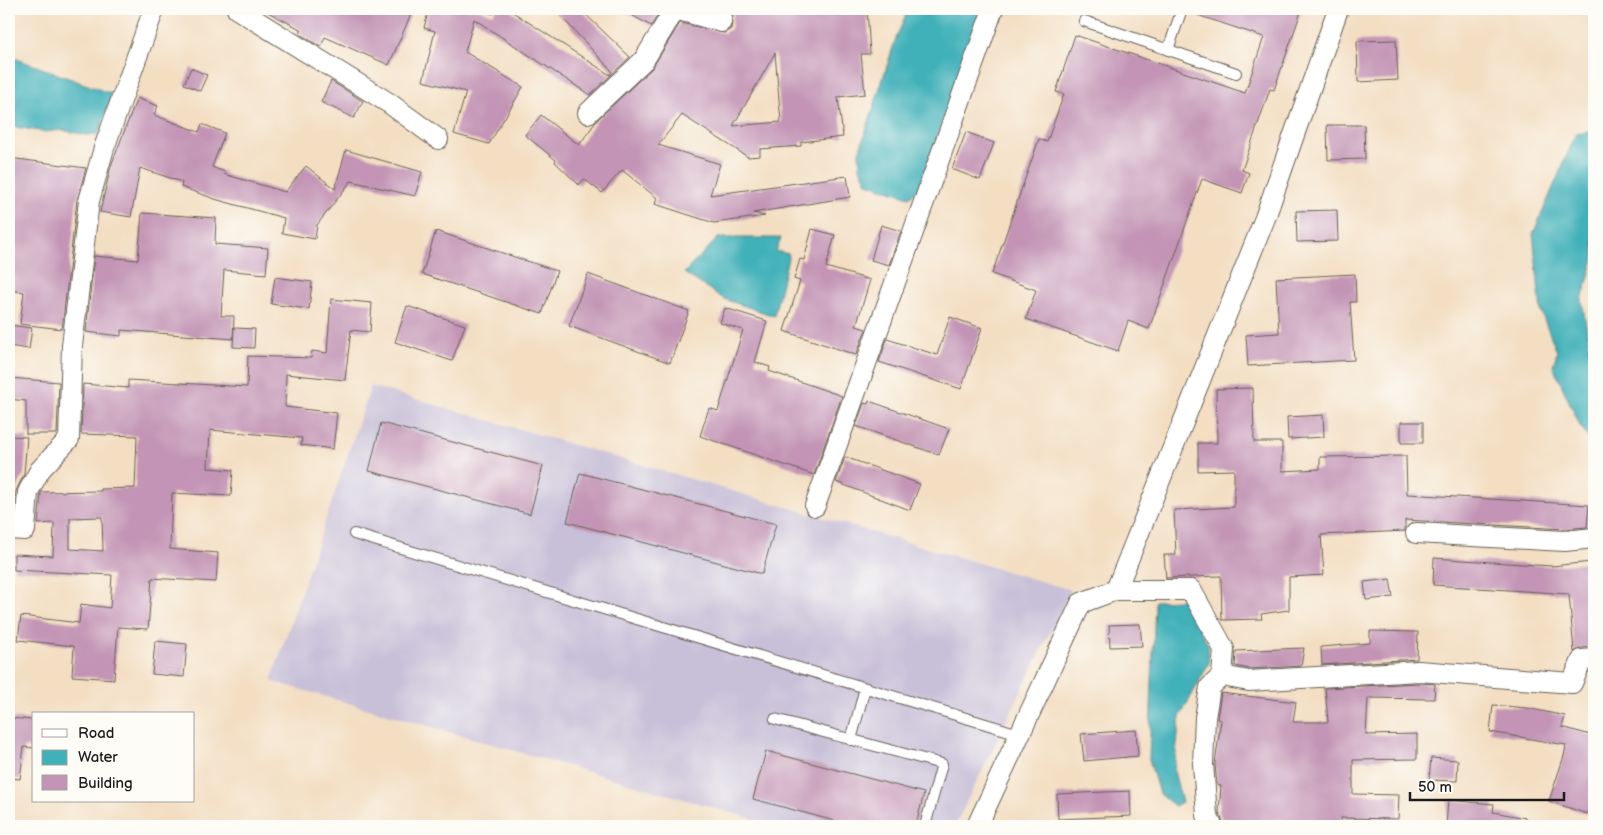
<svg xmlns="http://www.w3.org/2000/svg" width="1603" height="835" viewBox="0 0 1603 835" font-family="'Balsamiq Sans',sans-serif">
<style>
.industrial{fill:#c8bfd8}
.water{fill:#40b0b9;stroke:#2e666a}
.building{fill:#c394b5;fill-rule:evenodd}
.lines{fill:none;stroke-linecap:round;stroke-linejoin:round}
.service-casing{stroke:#676056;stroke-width:12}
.minor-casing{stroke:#676056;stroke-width:22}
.service{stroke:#fff;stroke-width:10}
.minor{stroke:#fff;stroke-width:20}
</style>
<rect width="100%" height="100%" fill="#fdfcf7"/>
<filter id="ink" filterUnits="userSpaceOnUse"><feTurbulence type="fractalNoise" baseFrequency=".02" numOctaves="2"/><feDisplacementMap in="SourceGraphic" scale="10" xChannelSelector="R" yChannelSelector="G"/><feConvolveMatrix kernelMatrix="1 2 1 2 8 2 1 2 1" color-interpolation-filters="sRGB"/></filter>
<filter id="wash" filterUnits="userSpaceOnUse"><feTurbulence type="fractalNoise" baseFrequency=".0096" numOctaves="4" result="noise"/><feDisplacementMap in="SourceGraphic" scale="20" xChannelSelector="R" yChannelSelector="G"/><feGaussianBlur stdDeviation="1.12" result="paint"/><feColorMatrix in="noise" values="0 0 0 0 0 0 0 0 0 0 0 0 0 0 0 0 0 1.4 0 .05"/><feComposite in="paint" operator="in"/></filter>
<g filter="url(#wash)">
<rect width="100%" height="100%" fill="#f3dec2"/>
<path class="industrial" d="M 371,386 L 1071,590 L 955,826 L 778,826 L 271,681 Z"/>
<path class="water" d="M 908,9 L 983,9 L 918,190 L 909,197 L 867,183 L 860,168 L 859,152 L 895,41 Z
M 9,56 L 112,94 L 99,134 L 85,135 L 62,130 L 46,132 L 9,126 Z
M 1594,131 L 1594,259 L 1582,300 L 1594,377 L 1594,446 L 1580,426 L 1553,366 L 1557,352 L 1541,312 L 1533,234 L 1576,134 Z
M 718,238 L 781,238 L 776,251 L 789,254 L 774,316 L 724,299 L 684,273 Z
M 1183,600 L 1208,644 L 1209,663 L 1180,717 L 1174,771 L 1182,802 L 1175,806 L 1159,794 L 1149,759 L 1155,601 Z"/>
<g id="blocks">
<path class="building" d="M 262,9 L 399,9 L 411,14 L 389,65 L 325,37 L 321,47 L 300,34 L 302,30 Z
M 429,9 L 477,9 L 493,14 L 496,9 L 508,9 L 610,75 L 612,71 L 554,9 L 580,9 L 630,57 L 590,95 L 474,19 L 465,52 L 523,87 L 489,144 L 454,134 L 466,92 L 423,81 L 435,31 L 424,28 Z
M 621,9 L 661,9 L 651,26 Z
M 734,9 L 867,9 L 870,54 L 861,54 L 865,94 L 838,97 L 843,137 L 801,142 L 801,146 L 760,149 L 760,156 L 748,157 L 682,115 L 658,145 L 720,164 L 710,195 L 847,176 L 850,197 L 753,213 L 765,216 L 714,223 L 655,204 L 657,198 L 622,170 L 602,193 L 584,179 L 579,185 L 555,162 L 556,160 L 525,135 L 541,115 L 579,145 L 598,119 L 652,68 L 680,23 L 724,33 L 731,29 ZM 775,53 L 781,122 L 733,126 Z
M 1189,9 L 1302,9 L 1274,90 L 1270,89 L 1242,170 L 1249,173 L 1242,193 L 1202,179 L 1149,329 L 1128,321 L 1118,351 L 1026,319 L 1036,290 L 992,274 L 1039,139 L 1047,142 L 1064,94 L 1056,92 L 1075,35 L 1245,93 L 1264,37 L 1188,12 Z
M 1396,40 L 1398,80 L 1358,82 L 1357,41 Z
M 191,68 L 207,75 L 200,91 L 184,84 Z
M 331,81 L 363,101 L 354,118 L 321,102 Z
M 137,98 L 158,106 L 154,115 L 199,132 L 202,124 L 225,133 L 212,167 L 225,172 L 224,174 L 285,192 L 306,166 L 335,189 L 346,150 L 422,172 L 415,196 L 351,181 L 317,225 L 315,239 L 282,233 L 284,218 L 218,200 L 181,187 L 182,182 L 140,168 L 131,217 L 100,212 L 111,166 Z
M 1327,125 L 1364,125 L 1365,159 L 1328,160 Z
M 966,132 L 994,143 L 980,180 L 952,169 Z
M 9,158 L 86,168 L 77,200 L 62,329 L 20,324 L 24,292 L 9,290 Z
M 1337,210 L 1338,241 L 1297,242 L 1296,211 Z
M 142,213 L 216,218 L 215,244 L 268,248 L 266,274 L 224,270 L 221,316 L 234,316 L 233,339 L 121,330 L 121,336 L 86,332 L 94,256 L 138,260 Z
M 881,225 L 901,231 L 889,265 L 871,260 Z
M 812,229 L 835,235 L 826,267 L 870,280 L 856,326 L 866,329 L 856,355 L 784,331 L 800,281 L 794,279 L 800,259 L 804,260 Z
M 436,231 L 557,271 L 542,314 L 422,274 Z
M 588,274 L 689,311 L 670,363 L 569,326 Z
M 1355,274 L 1356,302 L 1350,302 L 1354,360 L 1248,366 L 1246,335 L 1279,333 L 1276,278 Z
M 275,277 L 312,282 L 309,309 L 271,304 Z
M 331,299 L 372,303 L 370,332 L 351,330 L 345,380 L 286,374 L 285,407 L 337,413 L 333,449 L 301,445 L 302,438 L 210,430 L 208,468 L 233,470 L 231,496 L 172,493 L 170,549 L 218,553 L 216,582 L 152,578 L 148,629 L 118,627 L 114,679 L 72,676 L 74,646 L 18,640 L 21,616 L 79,623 L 81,604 L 110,608 L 112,575 L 14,570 L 14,554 L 53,556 L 54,523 L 38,524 L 41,492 L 101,491 L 101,489 L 135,488 L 137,436 L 81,434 L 83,384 L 128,388 L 128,380 L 247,387 L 248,356 L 311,358 L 312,351 L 327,353 ZM 102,517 L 103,551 L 70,549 L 70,518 Z
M 407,306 L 465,325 L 452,361 L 395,342 Z
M 725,308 L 767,321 L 755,362 L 770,367 L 769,371 L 842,396 L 814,475 L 700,436 L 709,408 L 718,411 L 743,330 L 720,323 Z
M 950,317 L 982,328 L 961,389 L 879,362 L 887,339 L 937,355 Z
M 9,325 L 32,328 L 29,349 L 9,346 Z
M 234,328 L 255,329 L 254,348 L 233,347 Z
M 9,378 L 59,382 L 57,434 L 26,434 L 26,401 L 9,399 Z
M 1253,388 L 1254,442 L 1282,442 L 1282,471 L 1320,469 L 1320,457 L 1406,456 L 1407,494 L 1589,505 L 1587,527 L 1565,529 L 1405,520 L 1405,531 L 1321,535 L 1324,575 L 1289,577 L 1289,610 L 1261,614 L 1262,619 L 1222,620 L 1221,576 L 1166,578 L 1164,555 L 1176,555 L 1174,510 L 1234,507 L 1234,470 L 1198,471 L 1198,443 L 1217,443 L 1216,389 Z
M 869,401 L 949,429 L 939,455 L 856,426 L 864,403 L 868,404 Z
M 1323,415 L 1324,437 L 1288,439 L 1287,417 Z
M 1401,422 L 1423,422 L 1423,443 L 1401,443 Z
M 381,423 L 543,466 L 530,514 L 369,471 Z
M 9,436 L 27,437 L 24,474 L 16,491 L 14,513 L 9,513 Z
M 845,457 L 920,484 L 910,510 L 836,482 Z
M 580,473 L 776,524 L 762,574 L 567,522 Z
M 1434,558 L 1551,566 L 1592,562 L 1594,647 L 1581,648 L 1574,652 L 1569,594 L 1433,585 Z
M 1390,579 L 1393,597 L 1366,600 L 1364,582 Z
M 1140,624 L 1142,646 L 1110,647 L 1109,625 Z
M 1370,631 L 1418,632 L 1417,659 L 1322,665 L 1321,647 L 1370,643 Z
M 155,641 L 187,644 L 184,677 L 152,674 Z
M 1304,648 L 1301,666 L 1250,669 L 1235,666 L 1236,651 Z
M 1419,683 L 1435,684 L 1434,699 L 1368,698 L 1366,735 L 1417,734 L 1417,759 L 1353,760 L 1353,794 L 1399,795 L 1398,819 L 1341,818 L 1341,826 L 1224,825 L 1219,812 L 1221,786 L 1217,785 L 1215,764 L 1221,720 L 1217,719 L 1221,693 L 1296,702 L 1293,722 L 1328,722 L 1325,688 Z
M 1493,705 L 1527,708 L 1565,716 L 1562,727 L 1594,736 L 1594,792 L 1587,814 L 1549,801 L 1564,756 L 1566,745 L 1490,732 Z
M 9,718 L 34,720 L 34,748 L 24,747 L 20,779 L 9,778 Z
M 1136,730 L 1138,756 L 1084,761 L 1081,734 Z
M 766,751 L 924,793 L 916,826 L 853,826 L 753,799 Z
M 1431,758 L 1458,760 L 1457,781 L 1429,780 Z
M 1130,791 L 1131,816 L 1058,819 L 1057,794 Z
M 1448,800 L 1494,804 L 1493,812 L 1526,818 L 1526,826 L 1446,826 Z"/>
</g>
</g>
<g filter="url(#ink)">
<use href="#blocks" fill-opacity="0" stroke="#676056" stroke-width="1"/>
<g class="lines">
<g class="service-casing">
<path id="service" d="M 1084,21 L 1236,73
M 1168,50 L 1182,9
M 354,534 L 1019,734
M 775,719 L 942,764 L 925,826
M 851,740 L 865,688"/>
</g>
<g class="minor-casing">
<path id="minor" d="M 237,9 L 389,103 L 438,139
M 588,113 L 644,60 L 675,9 L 721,22 L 722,9
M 815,506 L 993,9
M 9,529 L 25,530 L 28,492 L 40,470 L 69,439 L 72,346 L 89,201 L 104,148 L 154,9
M 1416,533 L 1565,541 L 1594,538
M 1116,590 L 1191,590 L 1224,649 L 1222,676 L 1249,681 L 1419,671 L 1572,683 L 1582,660 L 1594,659
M 977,826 L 1081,603 L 1116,590 L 1265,218 L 1338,9
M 1212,826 L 1207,815 L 1203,764 L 1205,718 L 1210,687 L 1222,676"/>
</g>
<use href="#service" class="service"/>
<use href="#minor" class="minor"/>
</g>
</g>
<rect width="1603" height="835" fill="none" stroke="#fdfcf7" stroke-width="30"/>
<rect x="32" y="712" width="162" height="90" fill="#fdfcf7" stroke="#a3a29f"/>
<rect x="42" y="729" width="25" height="8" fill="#ffffff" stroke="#a3a29f"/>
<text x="78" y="738" font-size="15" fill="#1c1c1c">Road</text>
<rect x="42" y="750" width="25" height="15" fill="#40b0b9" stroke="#a3a29f"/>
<text x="78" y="762" font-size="15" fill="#1c1c1c">Water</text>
<rect x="42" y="775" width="25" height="15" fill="#c394b5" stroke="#a3a29f"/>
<text x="78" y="788" font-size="15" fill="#1c1c1c">Building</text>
<path d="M1410 792v8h154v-8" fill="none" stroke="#1c1c1c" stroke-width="2.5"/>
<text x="1418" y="792" font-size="15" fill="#1c1c1c" stroke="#fdfcf7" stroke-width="4" paint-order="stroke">50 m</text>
</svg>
